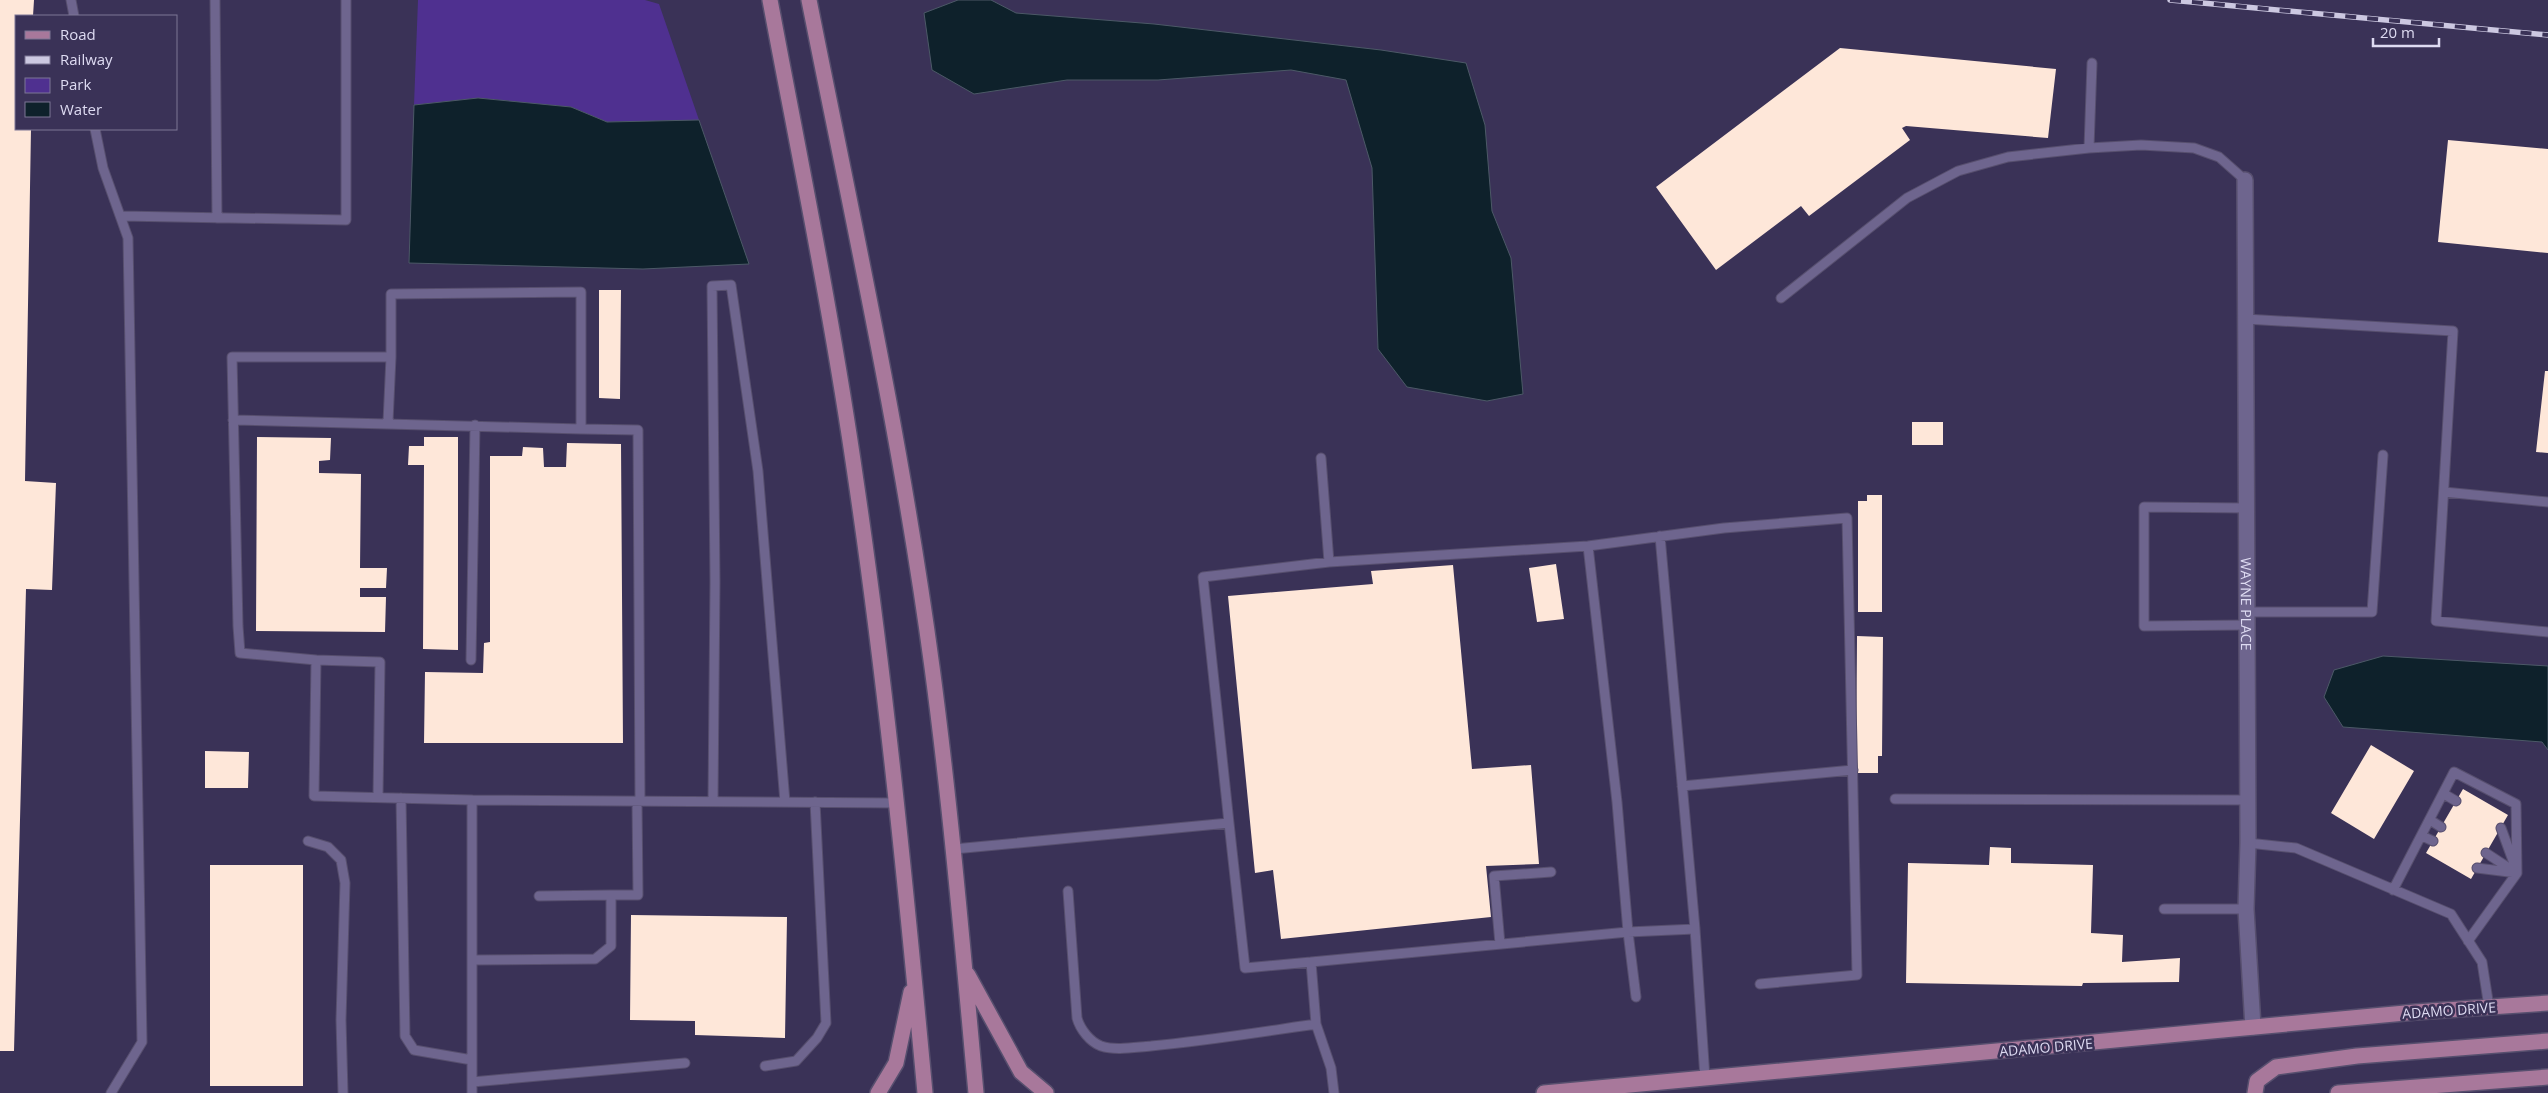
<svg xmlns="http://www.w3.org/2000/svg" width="2548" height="1093" viewBox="0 0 2548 1093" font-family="'Open Sans',sans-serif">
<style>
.green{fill:#4f3090}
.water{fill:#0e212b;stroke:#4c5967}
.building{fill:#fee7d9}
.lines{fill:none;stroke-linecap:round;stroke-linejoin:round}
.lane-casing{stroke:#574f6e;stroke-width:11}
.street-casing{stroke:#574f6e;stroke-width:18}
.primary-casing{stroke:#574f6e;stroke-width:18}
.lane{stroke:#6e658e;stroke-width:9}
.street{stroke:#6e658e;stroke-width:15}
.primary{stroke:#a8789b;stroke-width:15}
.rail-casing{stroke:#ccc8e1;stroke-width:5.5}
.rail{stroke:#3a3257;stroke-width:4;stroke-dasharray:11;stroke-linecap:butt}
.labels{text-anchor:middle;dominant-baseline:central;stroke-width:5;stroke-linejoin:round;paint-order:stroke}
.street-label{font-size:14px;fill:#dedbf2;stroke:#3a3257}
</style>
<rect width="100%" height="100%" fill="#3a3257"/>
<path class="green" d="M 418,0 L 645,0 L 659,4 L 699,120 L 607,122 L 571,107 L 478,98 L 414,105 Z"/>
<path class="water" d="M 958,0 L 991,0 L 1016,13 L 1154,24 L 1381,50 L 1466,63 L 1485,125 L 1492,211 L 1511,258 L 1523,394 L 1487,401 L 1407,387 L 1378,349 L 1372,168 L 1346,80 L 1291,70 L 1158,80 L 1067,80 L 974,94 L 932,70 L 924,13 Z
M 478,98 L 571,107 L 607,122 L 699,120 L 749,264 L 643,269 L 409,263 L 414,105 Z
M 2383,656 L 2548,666 L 2548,750 L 2542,742 L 2343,727 L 2324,697 L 2334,670 Z"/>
<path class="building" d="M 0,0 L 34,0 L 33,16 L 16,16 L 16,129 L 31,129 L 25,481 L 56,483 L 52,590 L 26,589 L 14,1051 L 0,1051 Z
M 1840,48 L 2056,69 L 2048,138 L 1906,126 L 1902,128 L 1910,140 L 1809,216 L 1801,206 L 1716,270 L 1656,187 Z
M 2448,140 L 2548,149 L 2548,253 L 2438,242 Z
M 599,290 L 621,290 L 620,399 L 599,398 Z
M 2545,371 L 2548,371 L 2548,453 L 2536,452 Z
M 1912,422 L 1943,422 L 1943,445 L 1912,445 Z
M 257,437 L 331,438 L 330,460 L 319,461 L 319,473 L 361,474 L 360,568 L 387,568 L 386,588 L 360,588 L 360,597 L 386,597 L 385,632 L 256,631 Z
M 424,437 L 458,437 L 458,650 L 423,649 L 424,465 L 408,465 L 409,446 L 424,446 Z
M 567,443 L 621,444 L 623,743 L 424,743 L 425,672 L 483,673 L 484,643 L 490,642 L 490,456 L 522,456 L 523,447 L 543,448 L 544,467 L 566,467 Z
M 1867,495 L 1882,495 L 1882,612 L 1858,612 L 1858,501 L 1867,501 Z
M 1556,564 L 1564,619 L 1537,622 L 1529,568 Z
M 1453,565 L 1472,769 L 1531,765 L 1539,864 L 1486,866 L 1491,917 L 1281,939 L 1273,870 L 1255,873 L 1228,596 L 1373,584 L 1371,571 Z
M 1857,636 L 1883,637 L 1882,756 L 1878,756 L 1878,773 L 1856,773 Z
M 2371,745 L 2414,771 L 2374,839 L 2331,813 Z
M 205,751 L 249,752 L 248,788 L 205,788 Z
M 2463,789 L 2508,815 L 2471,879 L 2426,853 Z
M 1990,847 L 2011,848 L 2011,863 L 2093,865 L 2091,933 L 2123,935 L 2122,962 L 2180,958 L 2179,982 L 2083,983 L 2082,986 L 1906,983 L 1908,863 L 1989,865 Z
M 210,865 L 303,865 L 303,1086 L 210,1086 Z
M 631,915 L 787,917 L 785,1038 L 695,1035 L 695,1021 L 630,1020 Z"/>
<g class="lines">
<g class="lane-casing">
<path id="lane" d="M 71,0 L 74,16
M 215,0 L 217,218
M 95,129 L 103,168 L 128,238 L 142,1042 L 111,1093
M 2089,148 L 2092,63
M 121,216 L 346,220 L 346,0
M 1781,298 L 1907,198 L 1958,171 L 2008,157 L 2089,148 L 2141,145 L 2194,148 L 2219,157 L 2245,180
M 2245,319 L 2453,331 L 2436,621 L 2548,632
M 233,420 L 581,429 L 581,292 L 391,294 L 391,357 L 232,357 L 238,626 L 240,653 L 316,660 L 314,796 L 472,800
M 388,422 L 391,357
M 581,429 L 638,430 L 640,801
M 2444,492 L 2548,502
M 2246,508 L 2144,507 L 2144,626 L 2247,625
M 1660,536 L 1695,929
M 1588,546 L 1617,802 L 1628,932 L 1695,929 L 1705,1078
M 1329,562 L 1588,546 L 1724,528 L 1847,518 L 1857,975 L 1760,984
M 2247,612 L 2372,612 L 2383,455
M 316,660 L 380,662 L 378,797
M 471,660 L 475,425
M 1682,786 L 1853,770
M 2444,794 L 2456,801
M 401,798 L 405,1036 L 414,1050 L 472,1060
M 1895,799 L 2248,800
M 713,801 L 715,582 L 712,286 L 731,285 L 758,471 L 785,802
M 2430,820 L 2441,827
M 1229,823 L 1245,968 L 1311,962 L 1316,1024 L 1331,1068 L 1334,1093
M 2501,828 L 2515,866
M 2422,836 L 2433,841
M 308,841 L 328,847 L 341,860 L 345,883 L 341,1020 L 343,1093
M 2248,843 L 2296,848 L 2451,914 L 2482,962 L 2489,1007
M 954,849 L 1229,823 L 1203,577 L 1329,562 L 1321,458
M 2486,853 L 2515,872
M 2477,868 L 2517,873
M 2393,890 L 2454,772 L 2516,804 L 2517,873 L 2468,941
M 1068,891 L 1077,1018 C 1080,1029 1090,1042 1101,1046 C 1116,1051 1136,1047 1151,1046 C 1206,1041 1261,1032 1316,1024
M 539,896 L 611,895
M 2164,909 L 2246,909
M 1500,944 L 1494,876 L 1551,872
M 472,960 L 595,959 L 611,946 L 611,895 L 638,895 L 637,801
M 1311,962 L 1628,932 L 1636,997
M 765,1066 L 796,1061 L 817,1038 L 826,1023 L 815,802
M 472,1082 L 685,1063
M 472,1093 L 472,800 L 896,803"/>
</g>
<g class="street-casing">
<g id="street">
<path id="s1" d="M 2245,180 L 2248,843 L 2246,909 L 2253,1027"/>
</g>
</g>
<g class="primary-casing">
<path id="primary" d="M 770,0 C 800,160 833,320 856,481 C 886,684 906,889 925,1093
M 809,0 C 853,221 902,443 932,667 C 951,809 963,951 976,1093
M 968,975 L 1021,1072 L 1046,1093
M 878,1093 L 896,1063 L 911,992
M 1544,1093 L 2416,1012 L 2548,1003
M 2255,1093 L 2257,1081 L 2276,1067 L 2357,1056 L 2548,1041
M 2338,1093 L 2548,1077"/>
</g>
<use href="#lane" class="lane"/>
<use href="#street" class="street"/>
<use href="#primary" class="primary"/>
<g class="rail-casing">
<path id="rail" d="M 2170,0 L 2548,35"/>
</g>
<use href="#rail" class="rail"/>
</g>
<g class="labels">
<g class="street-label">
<text stroke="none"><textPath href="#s1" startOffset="424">WAYNE PLACE</textPath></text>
<text transform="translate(2449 1010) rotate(-4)">ADAMO DRIVE</text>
<text transform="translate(2046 1047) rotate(-5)">ADAMO DRIVE</text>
</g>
</g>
<rect x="15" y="15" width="162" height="115" fill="#3a3257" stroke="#7c7695"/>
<rect x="25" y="31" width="25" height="8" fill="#a8789b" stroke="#7c7695"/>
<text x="60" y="40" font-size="15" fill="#dedbf2">Road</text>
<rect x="25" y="56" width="25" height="8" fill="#ccc8e1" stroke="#7c7695"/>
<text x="60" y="65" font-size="15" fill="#dedbf2">Railway</text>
<rect x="25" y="78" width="25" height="15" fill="#4f3090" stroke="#7c7695"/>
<text x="60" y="90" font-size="15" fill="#dedbf2">Park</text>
<rect x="25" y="102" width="25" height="15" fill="#0e212b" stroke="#7c7695"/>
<text x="60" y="115" font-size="15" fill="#dedbf2">Water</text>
<path d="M2373 38v8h66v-8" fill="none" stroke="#dedbf2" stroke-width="2.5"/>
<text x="2380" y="38" font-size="15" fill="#dedbf2" stroke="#3a3257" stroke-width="4" paint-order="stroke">20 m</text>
</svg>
